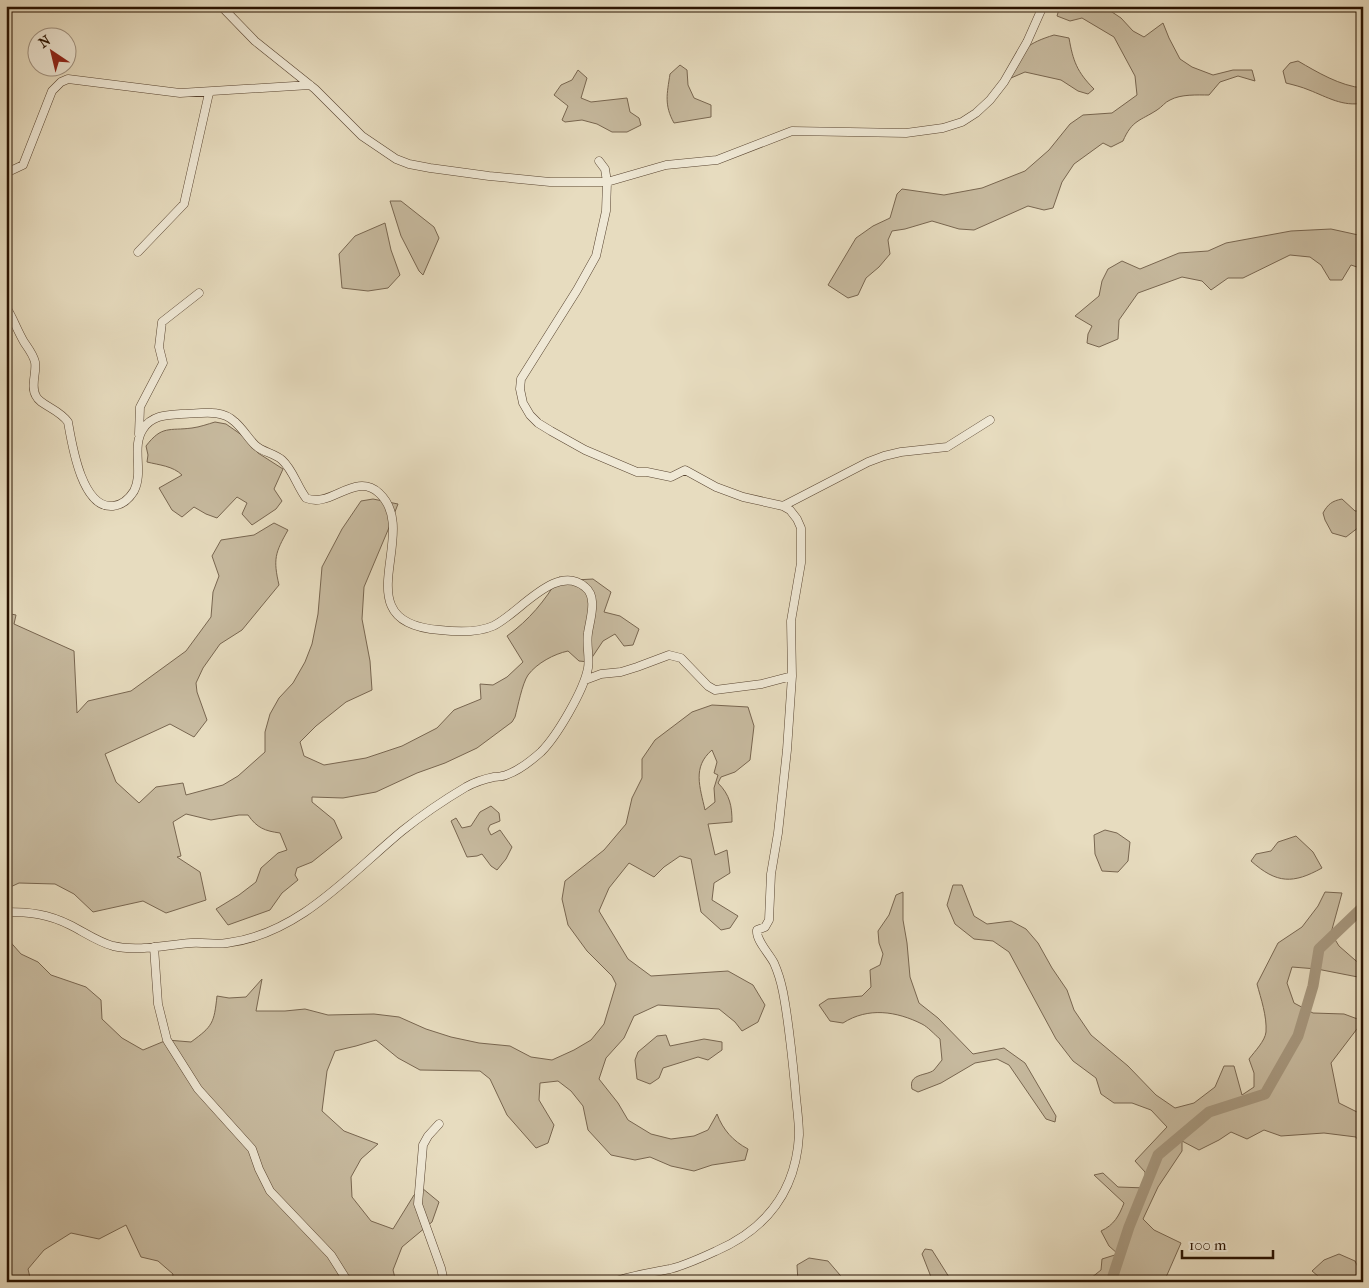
<svg xmlns="http://www.w3.org/2000/svg" width="1369" height="1288" viewBox="0 0 1369 1288" font-family="'IM FELL French Canon',serif">
<style>
.green{fill:#c7ba9f;stroke:#786650;fill-rule:evenodd}
.lines{fill:none;stroke-linecap:round;stroke-linejoin:round}
.river{stroke:#a6977e;stroke-width:11}
.minor-casing{stroke:#584430;stroke-width:9}
.minor{stroke:#efe8d5;stroke-width:8}
</style>
<rect width="100%" height="100%" fill="#e7dcbf"/>
<filter id="stains"><feTurbulence type="fractalNoise" baseFrequency=".004" numOctaves="4"/><feColorMatrix values="0 0 0 0 .2 0 0 0 0 .09 0 0 0 0 .02 0 0 0 .5 -.17"/></filter>
<radialGradient id="worn" r=".72"><stop offset=".6" stop-color="#630" stop-opacity="0"/><stop offset="1" stop-color="#630" stop-opacity=".3"/></radialGradient>
<path class="green" d="M 1060,6 L 1103,6 L 1121,18 L 1133,31 L 1144,37 L 1163,23 L 1169,38 L 1180,59 L 1192,67 L 1213,75 L 1233,70 L 1252,70 L 1255,81 L 1238,76 L 1220,82 L 1209,95 C 1197,95 1181,94 1170,100 C 1165,102 1162,107 1157,110 C 1140,121 1132,120 1123,141 L 1111,147 L 1103,143 L 1074,164 L 1062,182 L 1053,208 L 1044,210 L 1028,206 L 974,230 L 959,229 L 932,221 L 905,229 L 892,231 L 888,240 L 890,254 L 879,267 L 866,278 L 858,295 L 848,298 L 828,285 L 856,238 L 873,226 L 890,218 L 897,194 L 902,189 L 944,195 L 982,188 L 1025,171 L 1049,150 L 1070,124 L 1083,115 L 1112,113 L 1137,95 L 1135,76 L 1114,37 L 1082,18 L 1070,21 L 1057,16 Z
M 1054,35 L 1069,38 C 1073,61 1077,72 1094,89 L 1088,94 L 1078,91 L 1061,80 L 1025,72 L 1011,78 L 1007,73 C 1020,50 1028,43 1054,35 Z
M 1298,61 C 1317,72 1340,86 1363,88 L 1363,103 C 1343,107 1327,97 1309,90 C 1302,87 1294,85 1286,83 L 1283,71 L 1290,63 Z
M 680,65 L 687,70 L 688,85 L 694,98 L 711,105 L 711,117 L 674,123 C 664,105 667,94 670,74 Z
M 578,70 L 587,78 L 581,98 L 591,102 L 627,98 L 630,112 L 639,118 L 641,125 L 627,132 L 612,132 L 597,124 L 582,120 L 565,122 L 562,120 L 568,106 L 554,95 L 561,85 L 572,80 Z
M 390,201 L 401,201 L 434,227 L 439,238 L 423,275 L 419,271 L 401,236 Z
M 385,223 L 391,250 L 400,275 L 388,288 L 368,291 L 342,288 L 339,254 L 355,236 Z
M 1331,229 L 1363,236 L 1363,269 L 1351,265 L 1342,280 L 1330,280 L 1321,265 L 1310,257 L 1290,255 L 1243,278 L 1228,278 L 1211,290 L 1202,281 L 1182,277 L 1138,293 L 1119,320 L 1118,339 L 1099,347 L 1087,343 L 1088,334 L 1092,326 L 1075,316 L 1099,296 L 1102,281 L 1108,269 L 1122,261 L 1140,269 L 1179,253 L 1208,251 L 1226,243 L 1291,231 Z
M 215,422 L 226,424 L 246,438 L 258,453 L 283,469 L 274,489 L 282,501 L 276,509 L 252,525 L 242,514 L 247,503 L 237,497 L 217,518 L 206,514 L 194,507 L 182,517 L 172,510 L 159,488 L 182,475 C 173,466 159,465 147,462 L 148,455 L 146,446 C 162,425 169,431 192,428 C 200,427 208,424 215,422 Z
M 373,499 L 398,504 L 388,530 L 364,587 L 362,619 L 370,661 L 372,690 L 346,702 L 316,726 L 300,742 L 304,756 L 324,765 L 366,758 L 402,746 L 437,728 L 454,710 L 481,699 L 480,684 L 493,685 L 507,677 L 523,662 L 507,636 C 529,620 545,601 559,577 L 575,580 L 593,579 L 611,592 L 604,612 L 620,616 L 639,629 L 633,645 L 624,646 L 615,634 L 603,641 L 589,662 L 579,661 L 568,651 C 554,654 537,663 528,675 C 522,684 518,706 515,717 L 512,722 L 477,748 L 445,763 L 417,773 L 376,792 L 343,798 L 312,797 L 312,802 L 334,820 L 342,838 L 312,862 L 297,868 L 295,875 L 298,880 L 282,893 L 270,910 L 228,925 L 216,909 L 239,895 L 256,882 L 261,868 L 278,853 L 287,850 L 280,833 C 265,831 257,828 248,815 L 239,815 L 211,820 L 186,814 L 173,822 L 181,856 L 177,857 L 200,872 L 206,900 L 166,913 L 143,901 L 93,912 L 74,894 L 55,884 L 19,883 L 6,889 L 6,613 L 16,615 L 14,624 L 74,651 L 77,713 L 88,701 L 131,691 L 186,651 L 211,617 L 213,592 L 219,576 L 212,556 L 221,540 L 254,535 L 274,523 L 288,530 C 275,553 273,559 279,585 L 242,630 L 220,644 L 203,668 L 196,683 L 197,692 L 207,720 L 194,737 L 170,724 L 105,754 L 116,782 L 139,803 L 156,787 L 183,783 L 186,795 L 223,785 L 238,776 L 265,752 L 265,732 L 270,714 L 279,698 L 293,683 L 305,662 L 312,644 L 318,614 L 322,567 L 342,529 L 361,501 Z
M 1342,499 L 1355,511 L 1363,511 L 1363,527 L 1359,527 L 1346,537 L 1332,533 L 1325,520 L 1323,513 C 1328,504 1332,501 1342,499 Z
M 712,705 L 748,707 L 754,726 L 750,760 L 735,772 L 721,777 L 718,783 C 730,795 732,806 732,822 L 708,824 L 715,855 L 727,850 L 730,873 L 714,883 L 712,900 L 738,916 L 730,928 L 721,930 L 701,912 L 691,859 L 680,856 L 664,867 L 654,877 L 629,863 L 609,888 L 599,911 L 628,959 L 651,976 L 728,971 L 753,985 L 765,1005 L 758,1022 L 742,1031 L 735,1022 L 719,1009 L 658,1005 L 634,1016 L 624,1038 L 606,1058 L 599,1079 L 618,1103 L 628,1120 L 651,1134 L 671,1139 L 694,1136 L 708,1130 L 717,1114 C 723,1130 733,1141 748,1149 L 745,1160 L 712,1165 L 694,1171 L 671,1166 L 650,1157 L 635,1160 L 611,1155 L 588,1130 L 583,1106 L 571,1091 L 558,1081 L 540,1083 L 539,1100 L 554,1125 L 548,1143 L 536,1148 L 507,1115 L 490,1079 L 480,1071 L 420,1070 L 398,1058 L 376,1040 L 356,1046 L 335,1051 L 327,1071 L 322,1111 L 344,1131 L 378,1144 L 361,1159 L 351,1177 L 352,1197 L 371,1221 L 393,1229 L 414,1195 L 422,1188 L 439,1202 L 432,1222 L 402,1247 L 393,1270 L 396,1282 L 172,1282 L 173,1274 L 158,1261 L 141,1257 L 126,1225 L 99,1239 L 71,1233 L 44,1250 L 28,1269 L 31,1282 L 6,1282 L 6,937 L 21,954 L 38,962 L 51,975 L 86,987 L 101,1000 L 102,1019 L 122,1038 L 143,1050 L 167,1040 L 191,1042 C 213,1026 214,1023 217,996 L 229,998 L 246,997 L 262,979 L 256,1011 L 285,1011 L 305,1009 L 328,1015 L 374,1014 L 399,1017 L 426,1029 L 451,1037 L 479,1043 L 510,1046 L 531,1057 L 552,1060 L 574,1050 L 591,1040 L 604,1024 L 616,984 L 612,976 L 587,951 L 568,925 L 562,899 L 565,881 L 604,850 L 626,824 L 632,798 L 642,778 L 642,759 L 655,740 L 692,712 ZM 712,750 L 717,762 L 714,773 L 718,775 L 714,788 L 715,802 L 705,810 C 700,787 692,767 712,750 Z
M 491,806 L 499,813 L 500,821 L 490,825 L 488,829 L 491,835 L 500,830 L 512,847 L 506,859 L 497,870 L 491,866 L 482,854 L 477,856 L 467,857 L 451,821 L 456,818 L 462,828 L 471,826 L 480,812 Z
M 1105,830 L 1117,833 L 1130,842 L 1128,861 L 1118,872 L 1102,871 L 1095,854 L 1094,835 Z
M 1296,836 L 1313,852 L 1322,868 C 1293,884 1277,884 1251,861 L 1256,854 L 1271,851 L 1278,842 Z
M 953,885 L 962,885 L 974,916 L 987,924 L 1011,921 L 1026,929 L 1038,943 L 1052,968 L 1067,990 L 1074,1010 L 1091,1035 L 1128,1066 L 1156,1095 L 1175,1108 L 1194,1103 L 1215,1087 L 1224,1066 L 1234,1066 L 1242,1095 L 1254,1087 L 1254,1073 L 1249,1059 C 1255,1051 1265,1041 1266,1032 C 1267,1016 1261,999 1257,984 L 1278,943 L 1302,927 L 1318,906 L 1325,892 L 1342,893 L 1331,933 L 1339,946 L 1363,967 L 1363,978 L 1317,969 L 1292,967 L 1287,983 L 1294,1003 L 1313,1013 L 1344,1014 L 1363,1021 L 1331,1063 L 1339,1103 L 1357,1112 L 1363,1112 L 1363,1149 L 1356,1137 L 1324,1133 L 1281,1136 L 1264,1130 L 1247,1139 L 1231,1132 L 1219,1140 L 1199,1150 L 1182,1141 L 1182,1151 L 1158,1187 L 1143,1219 L 1154,1230 L 1181,1243 L 1167,1275 L 1162,1282 L 1063,1282 C 1071,1277 1081,1278 1091,1278 L 1101,1270 L 1102,1259 L 1118,1254 L 1109,1246 L 1101,1231 C 1114,1225 1119,1216 1124,1203 L 1094,1175 L 1103,1173 L 1118,1187 L 1146,1188 L 1145,1172 L 1135,1161 L 1167,1127 L 1151,1110 L 1132,1103 L 1114,1103 L 1101,1094 L 1096,1078 L 1073,1061 L 1056,1039 L 1009,952 L 993,941 L 974,939 L 955,924 L 947,905 Z
M 903,892 L 903,920 L 907,943 L 910,977 L 919,1003 L 938,1018 L 973,1054 L 1004,1048 L 1025,1063 L 1056,1116 L 1055,1122 L 1046,1119 L 1009,1065 L 997,1059 L 975,1063 L 941,1083 L 918,1092 L 912,1089 C 908,1073 927,1076 934,1070 C 937,1067 939,1063 942,1060 L 940,1039 C 934,1034 928,1027 922,1024 C 896,1011 868,1007 843,1023 L 830,1021 L 819,1005 L 828,999 L 862,996 L 871,987 L 870,970 L 880,965 L 883,954 L 879,943 L 878,931 L 889,915 L 896,895 Z
M 666,1035 L 670,1046 L 704,1039 L 722,1042 L 722,1050 L 708,1060 L 698,1057 L 663,1068 L 659,1078 L 650,1084 L 637,1079 L 635,1060 L 638,1052 L 657,1036 Z
M 925,1249 L 932,1250 L 949,1277 L 956,1282 L 933,1282 L 922,1254 Z
M 1339,1254 L 1355,1261 L 1363,1277 L 1363,1282 L 1325,1282 L 1312,1271 L 1324,1260 Z
M 809,1258 L 828,1261 L 846,1282 L 798,1282 L 797,1265 Z"/>
<g class="lines">
<path class="river" d="M 1111,1282 L 1129,1227 L 1158,1155 L 1209,1112 L 1265,1094 L 1298,1036 L 1313,986 L 1319,949 L 1363,907"/>
<g class="minor-casing">
<path id="minor" d="M 221,6 L 255,41 L 315,89 L 362,136 L 396,159 L 409,164 L 430,168 L 489,176 L 550,182 L 607,182 L 666,165 L 717,160 L 792,131 L 906,133 L 943,128 L 962,122 L 976,113 L 990,100 L 1004,82 L 1027,42 L 1043,6
M 599,161 L 605,169 L 607,182 L 606,211 L 596,256 L 577,290 L 521,379 L 520,389 L 523,403 L 530,415 L 538,423 L 551,431 L 585,450 L 637,472 L 647,472 L 671,477 L 685,470 L 716,487 L 743,497 L 783,506 L 790,510 L 797,519 L 801,528 L 801,563 L 791,621 L 792,676 L 787,750 L 778,833 L 771,874 L 769,920 L 765,927 L 757,930 C 756,941 769,953 774,963 C 778,972 781,982 783,992 C 789,1023 792,1055 795,1086 C 796,1102 799,1119 799,1135 C 796,1191 766,1229 716,1251 C 701,1258 686,1265 670,1269 C 651,1273 632,1275 614,1282
M 6,173 L 23,165 L 52,91 L 61,82 L 68,79 L 180,93 L 310,85
M 138,252 L 184,204 L 209,93
M 6,307 C 13,318 17,330 24,342 C 28,348 33,354 35,362 C 37,373 30,386 36,396 C 40,405 59,409 68,422 C 72,445 82,509 113,506 C 122,505 129,499 134,491 C 144,472 131,447 143,429 C 152,415 167,415 181,414 C 199,414 221,408 235,422 C 243,429 248,438 255,445 C 262,452 274,453 282,460 C 293,470 297,486 306,498 C 330,509 355,471 379,493 C 423,533 340,623 440,630 C 457,632 477,633 493,626 C 519,614 556,562 585,587 C 598,597 590,619 588,633 C 586,645 590,657 588,668 C 584,690 557,736 541,752 C 532,760 518,771 506,775 C 505,776 496,777 494,777 C 484,779 475,782 466,787 C 444,800 422,815 402,831 C 349,875 299,934 227,943 C 216,945 203,942 191,943 C 166,945 138,952 113,946 C 98,942 84,932 70,925 C 48,914 30,912 6,912
M 139,434 L 140,407 L 163,363 L 159,347 L 162,322 L 199,293
M 783,506 L 868,462 L 884,456 L 901,452 L 947,447 L 990,420
M 585,680 L 601,674 L 621,672 L 637,667 L 669,655 L 681,658 L 708,686 L 715,690 L 762,684 L 792,676
M 154,947 L 158,1004 L 167,1040 L 198,1089 L 252,1149 L 259,1169 L 270,1191 L 331,1255 L 348,1282
M 439,1124 L 428,1136 L 423,1145 L 418,1204 L 441,1268 L 444,1282"/>
</g>
<use href="#minor" class="minor"/>
</g>
<rect width="1369" height="1288" fill="none" stroke="#e7dcbf" stroke-width="25"/>
<rect x="8" y="8" width="1354" height="1273" fill="none" stroke="#291200" stroke-width="2.5"/>
<rect x="12" y="12" width="1344" height="1263" fill="none" stroke="#291200"/>
<g transform="translate(52 52) rotate(325)"><circle r="24" fill="#efe8d5" stroke="#a09280"/>
<path d="M0-4L9 19L0 12L-9 19Z" fill="#8f2418"/>
<text y="-8" font-size="14" font-weight="bold" text-anchor="middle" fill="#291200">N</text>
</g>
<path d="M1182 1250v8h91v-8" fill="none" stroke="#291200" stroke-width="2.5"/>
<text x="1189" y="1250" font-size="15" fill="#291200" stroke="#efe8d5" stroke-width="4" paint-order="stroke">100 m</text>
<rect width="100%" height="100%" filter="url(#stains)"/>
<rect width="100%" height="100%" fill="url(#worn)"/>
</svg>
